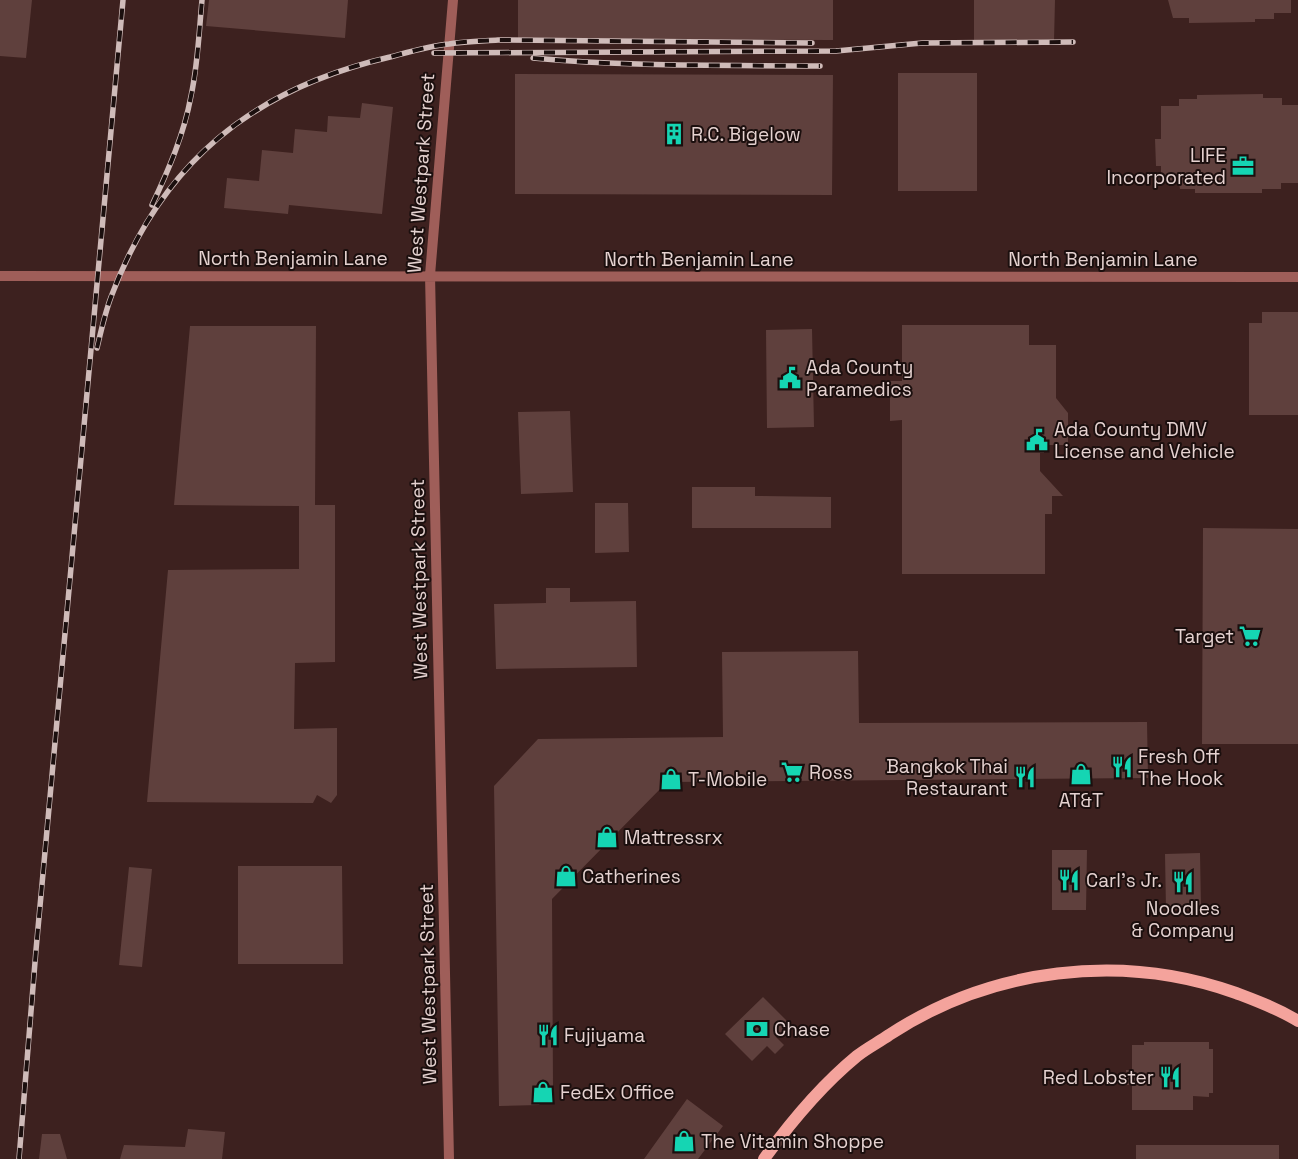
<svg xmlns="http://www.w3.org/2000/svg" width="1298" height="1159" viewBox="0 0 1298 1159" font-family="'Space Grotesk',sans-serif">
<style>
.building{fill:#5f403d}
.lines{fill:none;stroke-linecap:round;stroke-linejoin:round}
.tertiary{stroke:#9f5e59;stroke-width:10}
.primary{stroke:#f4a39c;stroke-width:12}
.rail-casing{stroke:#cfbbb9;stroke-width:5.5}
.rail{stroke:#1b0f0e;stroke-width:4;stroke-dasharray:11;stroke-linecap:butt}
.labels{text-anchor:middle;dominant-baseline:central;stroke-width:4;stroke-linejoin:round;paint-order:stroke}
.poi-label{font-size:19px;fill:#e5d2d0;stroke:#1b0f0e;text-anchor:start}
.street-label{font-size:19px;fill:#e5d2d0;stroke:#1b0f0e}
</style>
<rect width="100%" height="100%" fill="#3d211f"/>
<path class="building" d="M 0,0 L 32,0 L 26,58 L 0,56 Z
M 209,0 L 348,0 L 345,38 L 206,26 Z
M 518,0 L 833,0 L 833,40 L 518,39 Z
M 974,0 L 1055,0 L 1054,41 L 974,41 Z
M 1168,0 L 1291,0 L 1291,13 L 1274,13 L 1274,19 L 1255,19 L 1255,22 L 1189,23 L 1189,18 L 1173,18 Z
M 898,73 L 977,73 L 977,191 L 898,191 Z
M 515,74 L 833,75 L 832,195 L 515,194 Z
M 1263,94 L 1263,98 L 1282,98 L 1282,105 L 1298,105 L 1298,183 L 1281,183 L 1281,189 L 1262,189 L 1262,193 L 1195,193 L 1195,189 L 1180,189 L 1179,183 L 1161,183 L 1161,166 L 1156,166 L 1155,139 L 1161,139 L 1161,106 L 1179,106 L 1179,99 L 1197,99 L 1197,95 Z
M 362,103 L 393,107 L 382,214 L 289,205 L 288,214 L 224,208 L 227,178 L 259,181 L 262,150 L 293,153 L 295,129 L 327,132 L 328,116 L 360,118 Z
M 1262,312 L 1298,312 L 1298,415 L 1249,415 L 1249,323 L 1262,323 Z
M 902,325 L 1029,325 L 1029,345 L 1056,345 L 1056,398 L 1068,413 L 1068,445 L 1044,445 L 1044,453 L 1040,453 L 1040,471 L 1063,496 L 1052,496 L 1052,514 L 1045,514 L 1045,574 L 902,574 L 902,420 L 890,421 L 890,381 L 902,381 Z
M 190,326 L 316,326 L 315,505 L 335,505 L 335,662 L 295,663 L 294,729 L 337,728 L 337,795 L 331,803 L 317,795 L 313,803 L 147,802 L 168,570 L 299,569 L 299,506 L 174,505 Z
M 812,329 L 814,427 L 767,428 L 766,330 Z
M 570,411 L 573,492 L 521,494 L 518,412 Z
M 692,487 L 755,487 L 755,496 L 831,497 L 831,528 L 692,528 Z
M 595,503 L 628,503 L 629,552 L 595,553 Z
M 1203,528 L 1298,529 L 1298,744 L 1202,744 Z
M 546,588 L 570,588 L 570,602 L 636,601 L 637,667 L 496,669 L 494,604 L 546,603 Z
M 858,651 L 859,723 L 1147,722 L 1148,778 L 667,782 L 552,899 L 553,1088 L 539,1105 L 499,1106 L 494,786 L 538,739 L 723,737 L 722,652 Z
M 1052,850 L 1087,850 L 1086,910 L 1052,910 Z
M 1200,853 L 1201,909 L 1166,910 L 1165,854 Z
M 238,866 L 342,866 L 343,964 L 238,964 Z
M 129,867 L 152,869 L 142,967 L 119,965 Z
M 763,997 L 790,1024 L 776,1037 L 784,1045 L 775,1054 L 767,1046 L 752,1061 L 725,1034 Z
M 1144,1042 L 1209,1042 L 1209,1049 L 1213,1049 L 1213,1093 L 1209,1093 L 1209,1097 L 1193,1096 L 1193,1110 L 1132,1110 L 1132,1085 L 1126,1085 L 1126,1070 L 1132,1070 L 1132,1045 L 1144,1045 Z
M 687,1099 L 723,1126 L 698,1159 L 644,1159 Z
M 188,1129 L 225,1132 L 222,1159 L 120,1159 L 124,1145 L 185,1147 Z
M 42,1134 L 60,1134 L 67,1159 L 39,1159 Z
M 1136,1145 L 1279,1145 L 1279,1159 L 1136,1159 Z"/>
<g class="lines">
<path class="tertiary" d="M 0,276 L 1298,277
M 449,1159 L 430,275 L 453,0"/>
<path class="primary" d="M 764,1159 C 790,1123 823,1084 857,1056 C 867,1048 879,1042 889,1035 C 991,968 1121,952 1236,993 C 1257,1001 1279,1009 1298,1021"/>
<g class="rail-casing">
<path id="rail" d="M 434,53 L 836,51 L 922,43 L 1073,42
M 533,58 C 628,67 724,65 820,66
M 152,205 C 169,169 184,134 191,96 C 198,64 199,32 202,0
M 97,348 C 101,331 105,313 111,297 C 161,163 252,89 390,57 C 409,52 429,46 449,44 C 465,41 482,41 498,40 L 812,43
M 19,1159 L 36,950 L 123,0"/>
</g>
<use href="#rail" class="rail"/>
</g>
<defs>
<g id="building-bare" transform="scale(1.725)"><path d="M-4-6H4V6H1V3H-1V6H-4ZM-2.5-4.3h1.7v1.8h-1.7ZM.8-4.3h1.7v1.8H.8ZM-2.5-1h1.7V.8h-1.7ZM.8-1h1.7V.8H.8Z" fill="#15d5b3" stroke="#1b0f0e" stroke-width="2.5" paint-order="stroke"/></g>
<g id="office-bare" transform="scale(1.725)"><path d="M-6-3h4V-5.5h4V-3h4V5H-6ZM-1-4.5V-3h2v-1.5ZM-6 0V1H6V0Z" fill="#15d5b3" stroke="#1b0f0e" stroke-width="2.5" paint-order="stroke"/></g>
<g id="civic-bare" transform="scale(1.725)"><path d="M-.6-6.5H3V-4.5H.6V-3L4-1V1h2V6H-6V1h2V-1L-.6-3ZM-1.2 2.5V6h2.4V2.5Z" fill="#15d5b3" stroke="#1b0f0e" stroke-width="2.5" paint-order="stroke"/></g>
<g id="supermarket-bare" transform="scale(1.725)"><path d="M-6-5.5h2.5l.6 2H6L4.5 2H-2.5L-4.4-4H-6ZM-1.5 3.2a1.3 1.3 0 1 0 .1 0ZM3 3.2a1.3 1.3 0 1 0 .1 0Z" fill="#15d5b3" stroke="#1b0f0e" stroke-width="2.5" paint-order="stroke"/></g>
<g id="restaurant-bare" transform="scale(1.725)"><path d="M-5-6h1v4h1v-4h1v4h1v-4h1v5L-1.5 .5V6h-2V.5L-5-1ZM5-6V6H3V1.5H1.5Q1.5-4 5-6Z" fill="#15d5b3" stroke="#1b0f0e" stroke-width="2.5" paint-order="stroke"/></g>
<g id="shop-bare" transform="scale(1.725)"><path d="M-5-2.5h2.3a2.7 3.5 0 0 1 5.4 0H5L5.5 6h-11ZM-1.5-2.5h3a1.5 2.3 0 0 0-3 0Z" fill="#15d5b3" stroke="#1b0f0e" stroke-width="2.5" paint-order="stroke"/></g>
<g id="bank-bare" transform="scale(1.725)"><path d="M-6-4H6V4H-6ZM0-2.3a2.3 2.3 0 1 0 0 4.6a2.3 2.3 0 1 0 0-4.6Z" fill="#15d5b3" stroke="#1b0f0e" stroke-width="2.5" paint-order="stroke"/></g>
</defs>
<g fill-rule="evenodd">
<use href="#building-bare" x="674" y="134"/>
<use href="#office-bare" x="1243" y="166"/>
<use href="#civic-bare" x="790" y="378"/>
<use href="#civic-bare" x="1037" y="440"/>
<use href="#supermarket-bare" x="1250" y="636"/>
<use href="#restaurant-bare" x="1122" y="767"/>
<use href="#supermarket-bare" x="792" y="772"/>
<use href="#shop-bare" x="1081" y="774"/>
<use href="#restaurant-bare" x="1025" y="777"/>
<use href="#shop-bare" x="671" y="779"/>
<use href="#shop-bare" x="607" y="837"/>
<use href="#shop-bare" x="566" y="876"/>
<use href="#restaurant-bare" x="1069" y="880"/>
<use href="#restaurant-bare" x="1183" y="882"/>
<use href="#bank-bare" x="757" y="1029"/>
<use href="#restaurant-bare" x="548" y="1035"/>
<use href="#restaurant-bare" x="1170" y="1077"/>
<use href="#shop-bare" x="543" y="1092"/>
<use href="#shop-bare" x="684" y="1141"/>
</g>
<g class="labels">
<g class="poi-label">
<text x="691" y="134">R.C. Bigelow</text>
<text x="1226" y="155" text-anchor="end">LIFE<tspan x="1226" dy="22">Incorporated</tspan></text>
<text x="806" y="367">Ada County<tspan x="806" dy="22">Paramedics</tspan></text>
<text x="1054" y="429">Ada County DMV<tspan x="1054" dy="22">License and Vehicle</tspan></text>
<text x="1234" y="636" text-anchor="end">Target</text>
<text x="1138" y="756">Fresh Off<tspan x="1138" dy="22">The Hook</tspan></text>
<text x="1008" y="766" text-anchor="end">Bangkok Thai<tspan x="1008" dy="22">Restaurant</tspan></text>
<text x="809" y="772">Ross</text>
<text x="688" y="779">T-Mobile</text>
<text x="1081" y="800" text-anchor="middle">AT&amp;T</text>
<text x="624" y="837">Mattressrx</text>
<text x="582" y="876">Catherines</text>
<text x="1086" y="880">Carl's Jr.</text>
<text x="1183" y="908" text-anchor="middle">Noodles<tspan x="1183" dy="22">&amp; Company</tspan></text>
<text x="774" y="1029">Chase</text>
<text x="564" y="1035">Fujiyama</text>
<text x="1154" y="1077" text-anchor="end">Red Lobster</text>
<text x="560" y="1092">FedEx Office</text>
<text x="701" y="1141">The Vitamin Shoppe</text>
</g>
<g class="street-label">
<text transform="translate(421 173) rotate(-86)">West Westpark Street</text>
<text x="293" y="258">North Benjamin Lane</text>
<text x="699" y="259">North Benjamin Lane</text>
<text x="1103" y="259">North Benjamin Lane</text>
<text transform="translate(419 579) rotate(-91)">West Westpark Street</text>
<text transform="translate(428 984) rotate(-91)">West Westpark Street</text>
</g>
</g>
</svg>
